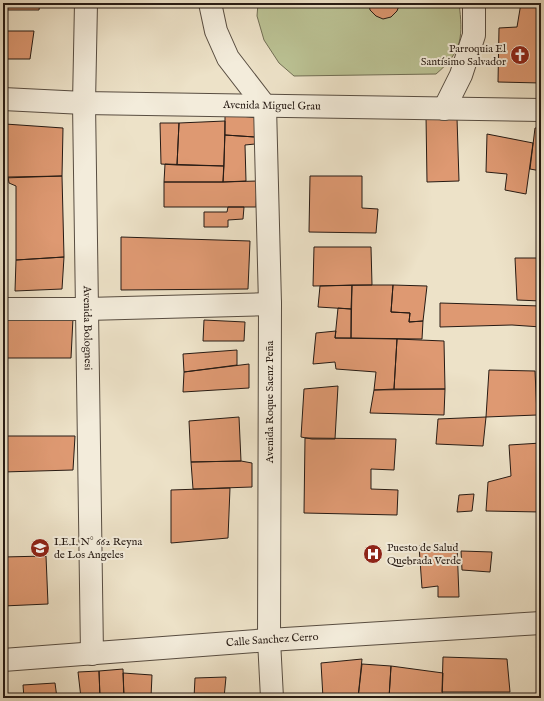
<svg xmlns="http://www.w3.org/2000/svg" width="544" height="701" viewBox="0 0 544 701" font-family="'IM FELL English',serif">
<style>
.green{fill:#bbc294;stroke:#716e54}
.building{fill:#de9972;stroke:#271b14}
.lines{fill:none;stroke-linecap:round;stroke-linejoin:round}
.minor-casing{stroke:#584d41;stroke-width:24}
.minor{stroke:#f3ecdb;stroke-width:22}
.labels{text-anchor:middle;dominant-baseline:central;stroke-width:4;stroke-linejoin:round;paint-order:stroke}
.poi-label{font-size:11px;fill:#271b14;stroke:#f3ecdb;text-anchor:start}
.street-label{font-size:11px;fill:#271b14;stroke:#f3ecdb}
</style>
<rect width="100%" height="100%" fill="#ede2c8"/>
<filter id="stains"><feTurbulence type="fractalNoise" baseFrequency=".005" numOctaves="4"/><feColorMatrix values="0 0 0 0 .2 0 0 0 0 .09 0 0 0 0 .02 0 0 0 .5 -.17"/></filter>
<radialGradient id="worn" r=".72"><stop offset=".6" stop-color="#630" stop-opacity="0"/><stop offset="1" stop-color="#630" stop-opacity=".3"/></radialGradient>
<path class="green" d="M 258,3 L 459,3 C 463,36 463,51 436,74 L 294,76 L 279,63 L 264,40 L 257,16 Z"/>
<path class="building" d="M 3,3 L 40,3 L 39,10 L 3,10 Z
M 369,3 L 400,3 L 397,11 L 391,17 L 383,19 L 376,16 L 370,10 Z
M 521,3 L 541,3 L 541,83 L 498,82 L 499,28 L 517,27 Z
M 3,31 L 34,31 L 30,59 L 3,59 Z
M 225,114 L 258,118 L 255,137 L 225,135 Z
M 426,116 L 457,118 L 459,181 L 427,182 Z
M 225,121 L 224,166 L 177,165 L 179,123 Z
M 160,123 L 179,123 L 177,165 L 161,164 Z
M 5,124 L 63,128 L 62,176 L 3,178 L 3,134 Z
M 535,128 L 541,128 L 541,171 L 530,169 Z
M 487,134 L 533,143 L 526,194 L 505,190 L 507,174 L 486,172 Z
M 225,135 L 255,137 L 255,144 L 245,145 L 246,181 L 223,182 Z
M 165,164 L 224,166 L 223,182 L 164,182 Z
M 62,176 L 64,257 L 16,260 L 16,186 L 9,183 L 8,177 Z
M 310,176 L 362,176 L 362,208 L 378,209 L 376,233 L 309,232 Z
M 257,181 L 256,207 L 164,207 L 164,182 L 223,182 Z
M 228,207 L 244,207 L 243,219 L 228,220 L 228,227 L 204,227 L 204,212 L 227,212 Z
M 121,237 L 250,241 L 248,289 L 121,290 Z
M 314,247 L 371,247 L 372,285 L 313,286 Z
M 3,248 L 6,289 L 3,289 Z
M 64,257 L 62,289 L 15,291 L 16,260 Z
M 515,258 L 541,258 L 541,301 L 517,300 Z
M 352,285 L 393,285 L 391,312 L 410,313 L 409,322 L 423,321 L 422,339 L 351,338 Z
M 352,285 L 351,309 L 318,307 L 320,286 Z
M 393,285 L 427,286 L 423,321 L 409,322 L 410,313 L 391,312 Z
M 440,303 L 541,306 L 541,327 L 512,325 L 440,327 Z
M 338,308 L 351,309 L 351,338 L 335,338 Z
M 3,318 L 73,318 L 71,358 L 3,358 Z
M 204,320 L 245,322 L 244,341 L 203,341 Z
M 336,331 L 335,338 L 397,339 L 394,389 L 374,390 L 376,372 L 336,369 L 335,362 L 313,364 L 316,333 Z
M 397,339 L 444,341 L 445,389 L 394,389 Z
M 237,350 L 237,365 L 184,372 L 183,354 Z
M 249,364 L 249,388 L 183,392 L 184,372 Z
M 489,370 L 535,371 L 537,415 L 486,417 Z
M 338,386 L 335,439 L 312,439 L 301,437 L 304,389 Z
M 445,389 L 444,415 L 370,413 L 374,390 Z
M 3,409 L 5,409 L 6,436 L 75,436 L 73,470 L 3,472 Z
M 239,417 L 241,461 L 191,462 L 189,421 Z
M 486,417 L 483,446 L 436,444 L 438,419 Z
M 305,438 L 396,439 L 394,470 L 371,469 L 371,489 L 398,490 L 397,515 L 304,513 Z
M 541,443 L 541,512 L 486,511 L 488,482 L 511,476 L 509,445 Z
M 241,461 L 252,463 L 252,487 L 193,489 L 191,462 Z
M 230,488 L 228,538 L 171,543 L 171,490 Z
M 474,494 L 472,511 L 457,512 L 459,495 Z
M 457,545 L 459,597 L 438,597 L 438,586 L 422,588 L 419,546 Z
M 461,551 L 492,552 L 490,572 L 462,570 Z
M 46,556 L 48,604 L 3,606 L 3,557 Z
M 443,657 L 507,659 L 510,692 L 442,692 Z
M 362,659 L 358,698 L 323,698 L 321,663 Z
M 362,664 L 391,666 L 389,698 L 358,698 Z
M 391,666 L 443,673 L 442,698 L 389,698 Z
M 123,669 L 124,698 L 100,698 L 99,671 Z
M 99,671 L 100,698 L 81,698 L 78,672 Z
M 123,673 L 152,675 L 151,697 L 124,698 Z
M 226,677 L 224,698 L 194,698 L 195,678 Z
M 55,683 L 57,698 L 24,698 L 23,685 Z"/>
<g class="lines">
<g class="minor-casing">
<g id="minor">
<path id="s1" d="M 86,3 L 84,103 L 92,654"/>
<path d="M 210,3 L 216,31 L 228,58 L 265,106 L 270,304 L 269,640 L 272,698"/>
<path id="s2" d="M 3,99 L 84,103 L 541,110"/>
<path d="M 444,109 L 461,75 L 474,35 L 474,3"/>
<path d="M 3,309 L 87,309 L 270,304"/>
<path id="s3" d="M 3,660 L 269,640 L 541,623"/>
</g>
</g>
<use href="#minor" class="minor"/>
</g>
<defs>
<g id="church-disc" transform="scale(1)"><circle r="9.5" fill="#8f2418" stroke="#f3ecdb"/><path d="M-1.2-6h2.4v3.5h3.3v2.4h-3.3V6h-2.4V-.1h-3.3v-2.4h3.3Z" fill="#fff"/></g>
<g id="school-disc" transform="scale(1)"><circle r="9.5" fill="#8f2418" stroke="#f3ecdb"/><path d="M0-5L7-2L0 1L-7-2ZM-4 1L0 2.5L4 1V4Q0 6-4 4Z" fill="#fff"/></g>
<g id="hospital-disc" transform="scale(1)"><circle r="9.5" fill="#8f2418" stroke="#f3ecdb"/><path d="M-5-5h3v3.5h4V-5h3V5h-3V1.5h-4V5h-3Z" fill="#fff"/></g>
</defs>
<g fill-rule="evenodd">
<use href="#church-disc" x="520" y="55"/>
<use href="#school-disc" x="40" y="548"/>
<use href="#hospital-disc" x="373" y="554"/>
</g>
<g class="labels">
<g class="poi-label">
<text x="506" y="49" text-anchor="end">Parroquia El<tspan x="506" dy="13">Santísimo Salvador</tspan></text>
<text x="54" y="542">I.E.I. N° 662 Reyna<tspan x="54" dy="13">de Los Angeles</tspan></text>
<text x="387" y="548">Puesto de Salud<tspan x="387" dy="13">Quebrada Verde</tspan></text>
</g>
<g class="street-label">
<text stroke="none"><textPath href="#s2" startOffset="269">Avenida Miguel Grau</textPath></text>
<text stroke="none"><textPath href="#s1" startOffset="325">Avenida Bolognesi</textPath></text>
<text transform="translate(270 402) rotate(-90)">Avenida Roque Saenz Peña</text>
<text stroke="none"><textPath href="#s3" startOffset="270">Calle Sanchez Cerro</textPath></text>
</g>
</g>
<rect width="544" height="701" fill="none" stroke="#ede2c8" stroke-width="16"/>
<rect x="4" y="4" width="536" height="693" fill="none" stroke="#271b14" stroke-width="2"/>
<rect x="8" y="8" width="528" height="685" fill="none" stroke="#271b14"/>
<rect width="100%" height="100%" filter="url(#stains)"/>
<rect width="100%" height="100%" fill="url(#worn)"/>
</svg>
